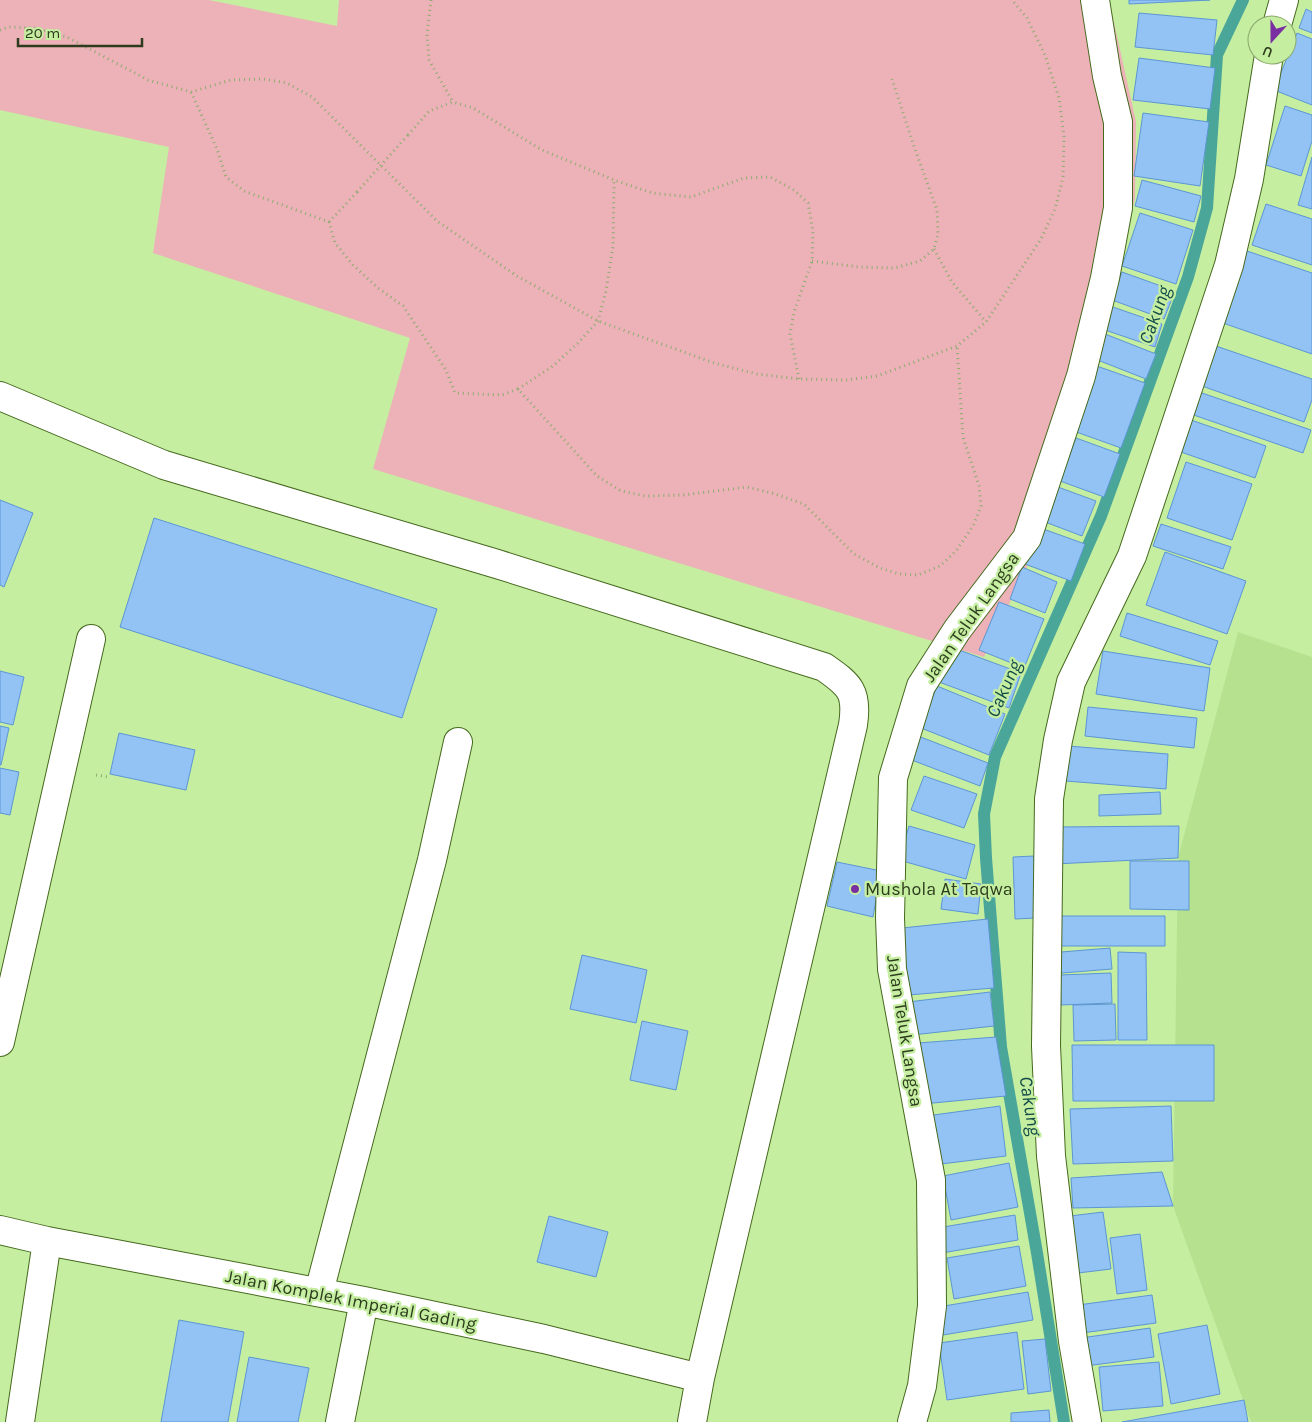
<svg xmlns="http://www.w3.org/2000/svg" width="1312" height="1422" viewBox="0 0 1312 1422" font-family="Karla,sans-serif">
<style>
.built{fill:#b6e18f}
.green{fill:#edb1b8}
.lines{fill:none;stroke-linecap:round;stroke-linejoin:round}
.stream{stroke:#49a699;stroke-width:12}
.building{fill:#93c2f5;stroke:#5c96d3}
.minor-casing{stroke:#46691e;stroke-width:30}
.path{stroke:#8cac70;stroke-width:3;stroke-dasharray:1 4;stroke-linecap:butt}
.minor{stroke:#fff;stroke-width:28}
.path-bridge{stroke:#8cac70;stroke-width:3;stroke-dasharray:1 4;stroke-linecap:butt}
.poi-dot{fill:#792fa1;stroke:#c5eea1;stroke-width:2}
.labels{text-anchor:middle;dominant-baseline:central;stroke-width:4.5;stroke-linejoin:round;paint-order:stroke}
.street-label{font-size:18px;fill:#2c3c1d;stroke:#c5eea1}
.poi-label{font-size:18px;fill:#2c3c1d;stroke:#c5eea1;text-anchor:start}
.water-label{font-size:19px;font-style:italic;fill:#134b49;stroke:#c5eea1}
</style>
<rect width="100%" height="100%" fill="#c5eea1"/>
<path class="built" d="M 1238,632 L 1312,657 L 1312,1422 L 1251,1422 L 1173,1206 L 1178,858 Z"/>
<path class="green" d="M 0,0 L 209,0 L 337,26 L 339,0 L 1109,0 L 1136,122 L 1135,198 L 1115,288 L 1043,533 L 984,657 L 373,469 L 410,338 L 153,253 L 169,147 L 0,110 Z"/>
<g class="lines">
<path class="stream" d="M 1064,1422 L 1037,1253 L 1001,1047 L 986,858 L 984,814 L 995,757 L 1101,516 L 1188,277 L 1207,208 L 1217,55 L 1243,0"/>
</g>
<path class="building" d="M 1129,0 L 1210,0 L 1129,4 Z
M 1306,9 L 1312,12 L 1312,33 L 1299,28 Z
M 1139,13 L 1217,20 L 1213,55 L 1135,47 Z
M 1297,33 L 1312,39 L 1312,105 L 1274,90 Z
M 1139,58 L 1215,68 L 1210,109 L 1133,100 Z
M 1285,106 L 1312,115 L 1312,141 L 1301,176 L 1266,165 Z
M 1143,113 L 1209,122 L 1200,186 L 1134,176 Z
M 1312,157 L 1312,209 L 1298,205 Z
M 1142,180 L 1201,196 L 1194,222 L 1135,206 Z
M 1266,204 L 1312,219 L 1312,265 L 1252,245 Z
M 1140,213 L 1193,230 L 1176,284 L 1122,266 Z
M 1244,250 L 1312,273 L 1312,354 L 1220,322 Z
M 1122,272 L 1175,291 L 1164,319 L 1112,300 Z
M 1110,306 L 1162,324 L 1155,347 L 1102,329 Z
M 1105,334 L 1156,354 L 1146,379 L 1095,359 Z
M 1213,345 L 1312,379 L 1312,400 L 1304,422 L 1199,385 Z
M 1091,364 L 1145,383 L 1121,448 L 1068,429 Z
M 1193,390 L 1311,430 L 1303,453 L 1185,412 Z
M 1191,420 L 1266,446 L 1255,478 L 1181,452 Z
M 1076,438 L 1120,454 L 1104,497 L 1060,481 Z
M 1186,462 L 1252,484 L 1232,540 L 1167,518 Z
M 1058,487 L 1096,501 L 1082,536 L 1045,522 Z
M 0,500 L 33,513 L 4,587 L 0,585 Z
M 154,518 L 437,609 L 402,718 L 120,627 Z
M 1161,524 L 1231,547 L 1223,569 L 1153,546 Z
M 1035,526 L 1085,544 L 1071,581 L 1022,563 Z
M 1165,552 L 1246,581 L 1227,634 L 1146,605 Z
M 1022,567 L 1057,582 L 1045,613 L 1010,599 Z
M 999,602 L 1044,619 L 1024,668 L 979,650 Z
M 1127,613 L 1218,641 L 1210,665 L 1120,636 Z
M 951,647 L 1021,673 L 1009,708 L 939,682 Z
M 1103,651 L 1210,668 L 1204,711 L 1096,694 Z
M 0,671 L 24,677 L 13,725 L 0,722 Z
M 937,686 L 1005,714 L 989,755 L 921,728 Z
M 1088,707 L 1197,718 L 1194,748 L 1085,736 Z
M 0,726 L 9,728 L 1,765 L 0,765 Z
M 119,733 L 195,750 L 186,790 L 110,774 Z
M 918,736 L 988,763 L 980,786 L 909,759 Z
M 1068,746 L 1168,754 L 1166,789 L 1066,781 Z
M 0,768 L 19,772 L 10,815 L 0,813 Z
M 924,776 L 977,794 L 964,828 L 911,810 Z
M 1160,792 L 1161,814 L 1099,816 L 1099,795 Z
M 909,826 L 975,845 L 966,879 L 899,860 Z
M 1179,826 L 1178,858 L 1054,864 L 1053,827 Z
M 1034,856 L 1036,918 L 1015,919 L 1013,857 Z
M 1130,861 L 1189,861 L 1189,910 L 1130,909 Z
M 837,862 L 881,871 L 873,917 L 827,906 Z
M 945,879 L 981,884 L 978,914 L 941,909 Z
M 1050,916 L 1165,916 L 1165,946 L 1051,946 Z
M 988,919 L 994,988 L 908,995 L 902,928 Z
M 1110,948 L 1112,969 L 1050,974 L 1049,953 Z
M 1118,952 L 1146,953 L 1147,1040 L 1118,1040 Z
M 582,955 L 647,970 L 636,1023 L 570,1009 Z
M 1111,973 L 1112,1003 L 1061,1005 L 1060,975 Z
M 990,992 L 994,1026 L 912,1035 L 908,1002 Z
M 1115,1004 L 1116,1040 L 1074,1041 L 1073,1005 Z
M 642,1021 L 688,1031 L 676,1090 L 630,1080 Z
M 996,1037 L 1006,1096 L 923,1104 L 918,1043 Z
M 1072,1045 L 1214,1045 L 1214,1101 L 1073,1101 Z
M 1000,1106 L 1006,1156 L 933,1165 L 926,1116 Z
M 1171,1106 L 1173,1161 L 1073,1164 L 1070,1109 Z
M 1009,1163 L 1018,1207 L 951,1220 L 943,1176 Z
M 1162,1172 L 1173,1206 L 1073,1208 L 1071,1178 Z
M 1103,1212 L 1111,1269 L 1078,1273 L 1070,1216 Z
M 1015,1215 L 1018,1240 L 942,1253 L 937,1228 Z
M 549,1216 L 608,1232 L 596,1277 L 537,1262 Z
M 1140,1234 L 1147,1290 L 1117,1294 L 1110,1238 Z
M 1019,1246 L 1026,1286 L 954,1299 L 947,1258 Z
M 1028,1292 L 1033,1320 L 943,1335 L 938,1307 Z
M 1152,1295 L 1156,1323 L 1082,1333 L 1078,1305 Z
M 179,1320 L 244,1332 L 228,1422 L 161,1422 Z
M 1207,1325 L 1220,1394 L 1171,1404 L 1158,1334 Z
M 1150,1328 L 1154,1357 L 1086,1366 L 1081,1338 Z
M 1017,1332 L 1024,1389 L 947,1400 L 939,1343 Z
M 1045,1339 L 1051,1391 L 1028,1394 L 1022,1341 Z
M 249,1357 L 309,1368 L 298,1422 L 237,1422 Z
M 1159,1362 L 1163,1406 L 1103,1411 L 1099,1367 Z
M 1244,1400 L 1248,1422 L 1122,1422 Z
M 1049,1410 L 1050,1422 L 1011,1422 L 1011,1413 Z"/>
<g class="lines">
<g class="minor-casing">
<path id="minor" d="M 1277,25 L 1284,0
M 0,396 L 164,465 L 497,564 L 824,667 C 850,685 858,692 853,725 L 700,1378 L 692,1422
M 0,1042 L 91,639
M 0,1230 L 47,1241 L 364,1301 L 544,1339 L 700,1378
M 319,1292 L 432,860 L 458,742
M 20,1422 L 47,1241
M 340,1422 L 364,1301
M 912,1422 L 922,1386 L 932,1306 L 931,1180 L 892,969 L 890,918 L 893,778 L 921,686 L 957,630 L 1027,538 L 1081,376 L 1105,278 L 1118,208 L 1118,122 L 1107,76 L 1095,0
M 1087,1422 L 1073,1341 L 1051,1156 L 1046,1046 L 1049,799 L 1058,740 L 1071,682 L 1132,556 L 1229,265 L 1249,179 L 1269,55"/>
</g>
<path class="path" d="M 431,0 L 427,34 L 429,60 L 453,102
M 0,30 L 8,27 L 36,28 L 67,37 L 148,80 L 191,92 L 231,80 L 263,79 L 287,83 L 312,97 L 437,221 L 517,276 L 598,321 L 714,363 L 757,374 L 799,379 L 846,380 L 877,376 L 957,346 L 986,322 L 1041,239 L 1055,209 L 1063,178 L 1064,136 L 1059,98 L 1045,55 L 1027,18 L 1012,0
M 191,92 L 217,149 L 226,177 L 244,191 L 329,222 L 335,243 L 353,265 L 378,288 L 403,306 L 446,370 L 455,393 L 502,395 L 518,389 L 597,476 L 621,491 L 645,496 L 683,495 L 747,487 L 772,493 L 804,504 L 854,554 L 880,568 L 899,574 L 918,575 L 940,566 L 956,551 L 973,526 L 981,506 L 979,486 L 963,437 L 957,346
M 408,135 L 429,111 L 453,102 L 473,108 L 542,150 L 614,180 L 652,193 L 691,197 L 744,178 L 770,177 L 794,190 L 808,203 L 813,231 L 812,261 L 794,312 L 790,334 L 799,379
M 329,222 L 357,192
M 934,249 L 952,282 L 986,322
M 812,261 L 859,267 L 895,268 L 920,261 L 934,249 L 938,234 L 937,210 L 916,152 L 892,79
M 518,389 L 553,366 L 578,343 L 598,321 L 606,291 L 613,246 L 614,180
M 96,775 L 108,777"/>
<use href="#minor" class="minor"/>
<path class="path-bridge" d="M 357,192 L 408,135"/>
</g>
<circle class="poi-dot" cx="855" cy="889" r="5"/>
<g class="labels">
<g class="street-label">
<text transform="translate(971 617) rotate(-55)">Jalan Teluk Langsa</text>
<text transform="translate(905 1031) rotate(81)">Jalan Teluk Langsa</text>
<text transform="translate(351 1300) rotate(11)">Jalan Komplek Imperial Gading</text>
</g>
<g class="poi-label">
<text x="865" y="889">Mushola At Taqwa</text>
</g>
<g class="water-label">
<text transform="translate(1155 315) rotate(-70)">Cakung</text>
<text transform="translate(1004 689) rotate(-66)">Cakung</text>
<text transform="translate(1030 1106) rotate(81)">Cakung</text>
</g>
</g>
<g transform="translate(1272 40) rotate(201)"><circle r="24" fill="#c5eea1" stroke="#88a76c"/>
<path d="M0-4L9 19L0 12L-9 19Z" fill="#792fa1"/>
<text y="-8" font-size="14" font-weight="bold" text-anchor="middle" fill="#2c3c1d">U</text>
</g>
<path d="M18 38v8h124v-8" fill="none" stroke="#2c3c1d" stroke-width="2.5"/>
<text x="25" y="38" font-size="15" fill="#2c3c1d" stroke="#c5eea1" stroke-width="4" paint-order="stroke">20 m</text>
</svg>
